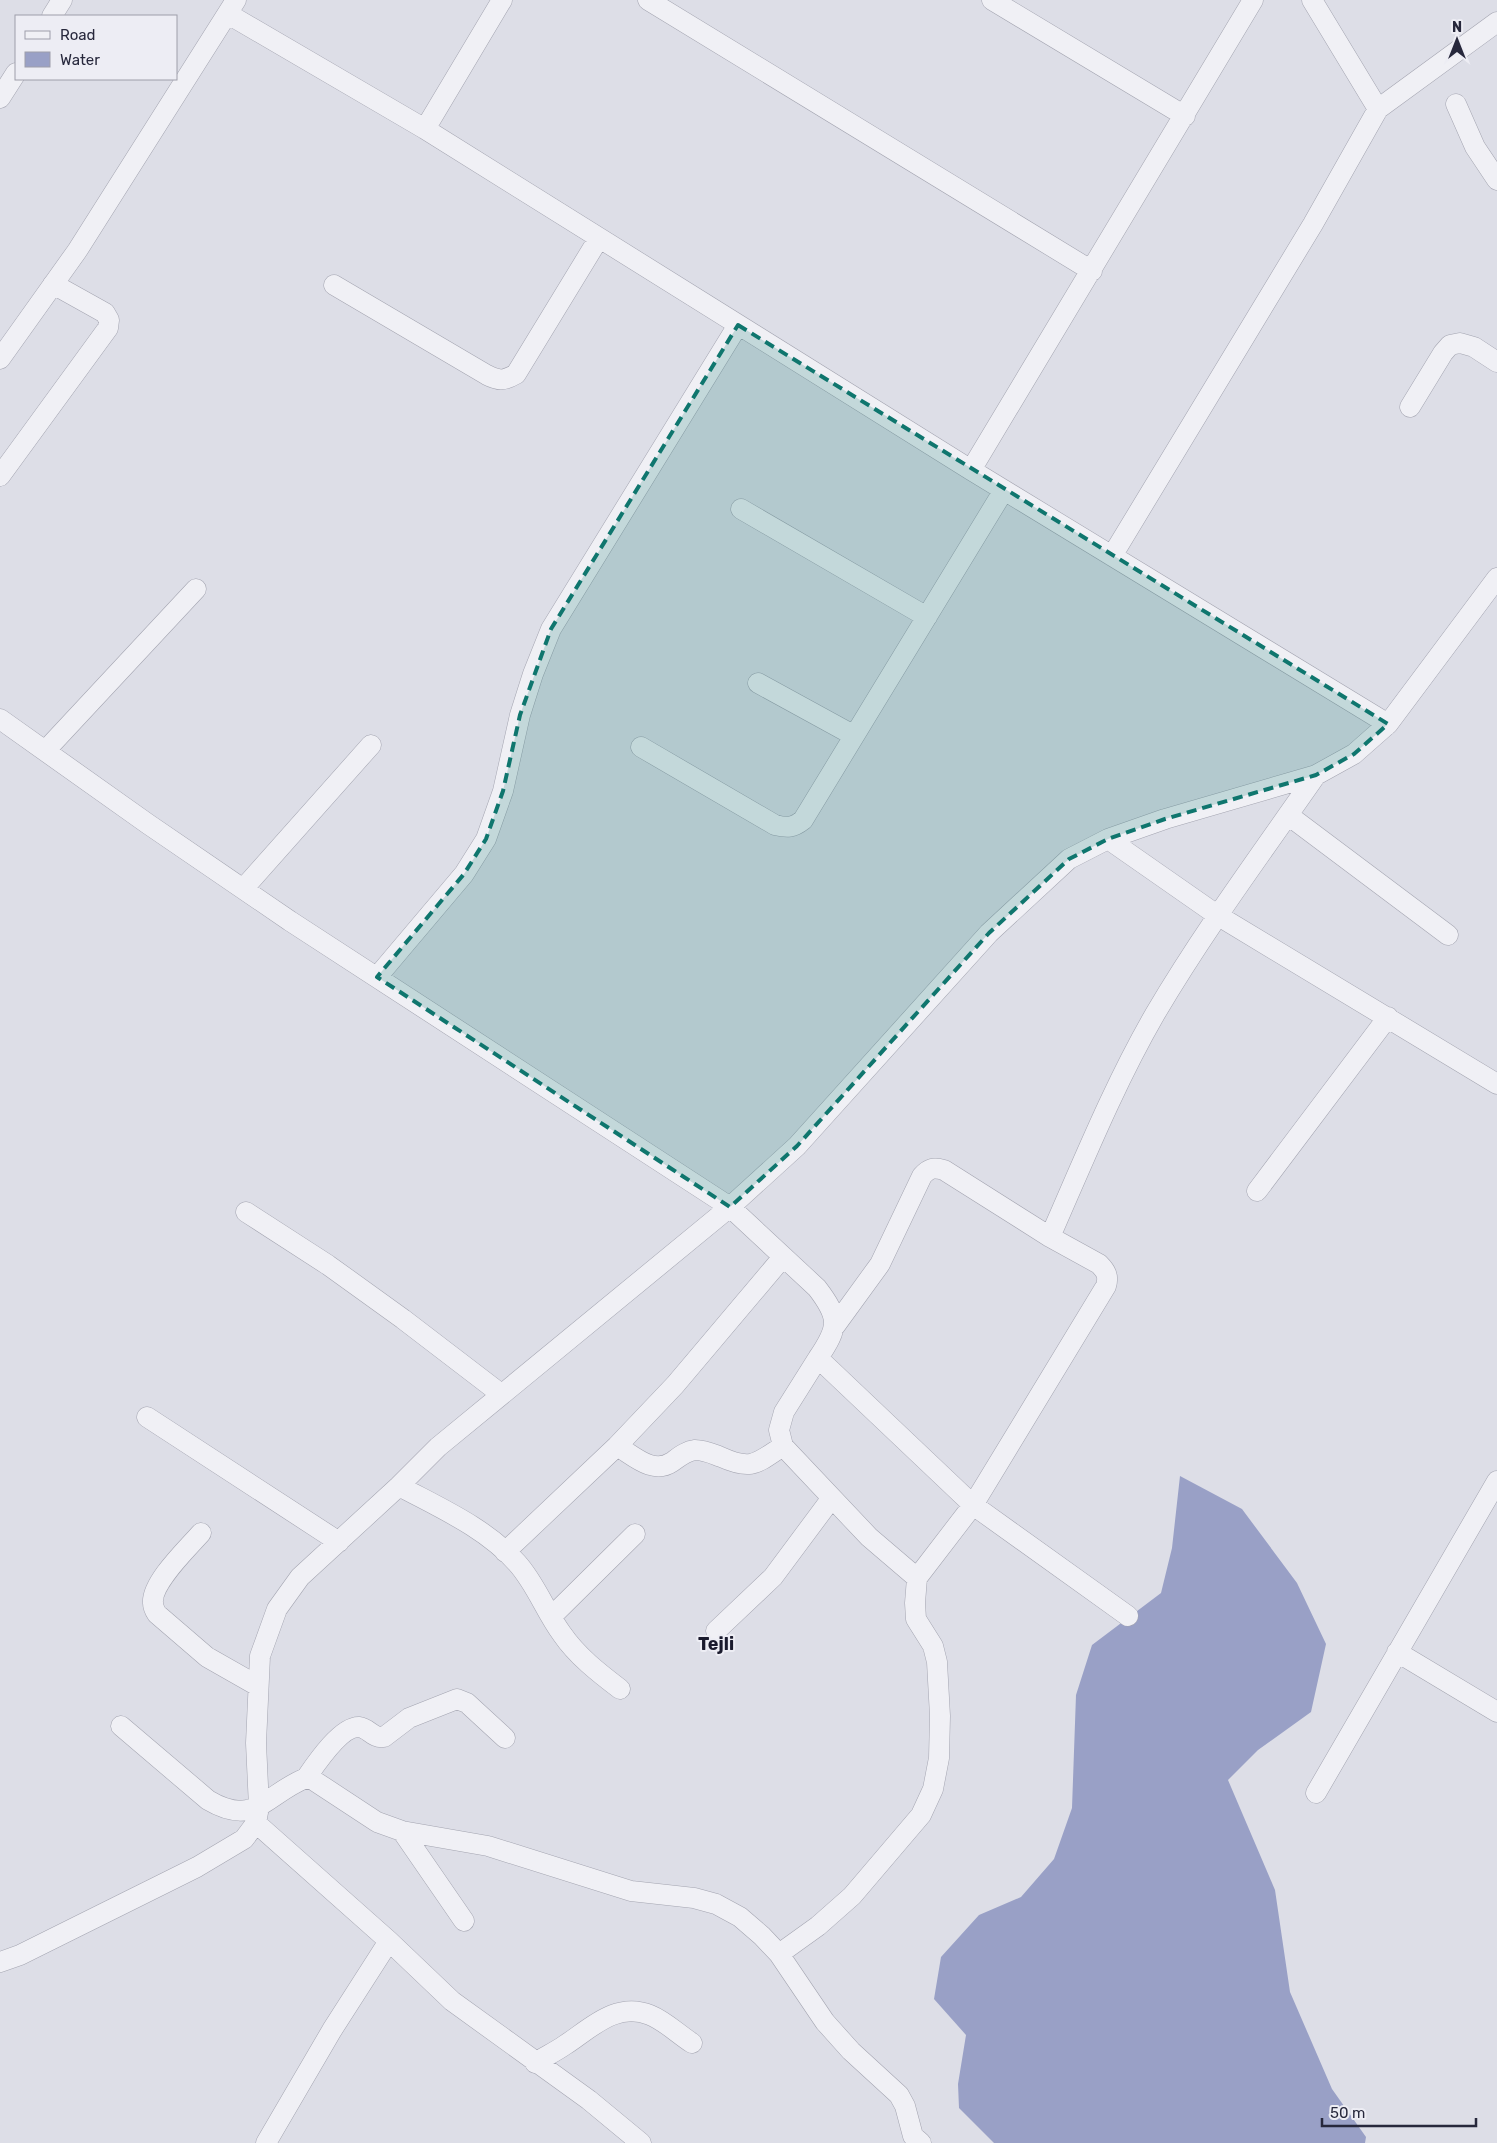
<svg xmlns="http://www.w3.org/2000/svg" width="1497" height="2143" viewBox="0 0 1497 2143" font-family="Rubik,sans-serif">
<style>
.water{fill:#99a0c6}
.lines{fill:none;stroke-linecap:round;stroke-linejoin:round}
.minor-casing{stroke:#a3a4b0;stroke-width:21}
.minor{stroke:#f0f0f5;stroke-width:20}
.marked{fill:#0f766e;fill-opacity:0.2;stroke:#0f766e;stroke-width:4;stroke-dasharray:10 6;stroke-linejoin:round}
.labels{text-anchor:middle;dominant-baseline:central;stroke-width:4;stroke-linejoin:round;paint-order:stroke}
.quarter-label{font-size:18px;font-weight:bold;fill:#1a1a2d;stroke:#ededf4}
</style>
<rect width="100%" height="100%" fill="#dddee7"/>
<path class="water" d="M 1180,1476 L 1242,1509 L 1297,1583 L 1326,1644 L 1311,1712 L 1258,1750 L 1228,1780 L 1275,1890 L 1290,1992 L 1332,2089 L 1366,2137 L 1365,2143 L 994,2143 L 959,2108 L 958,2084 L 966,2035 L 934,1999 L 941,1957 L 979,1915 L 1021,1897 L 1054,1859 L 1072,1808 L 1076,1695 L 1092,1645 L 1161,1593 L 1172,1548 Z"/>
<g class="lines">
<g class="minor-casing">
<path id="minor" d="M 648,0 L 1092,271
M 992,0 L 1185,116
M 1312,0 L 1378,109
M 228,14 L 425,129 L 971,470 L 1388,724
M 52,16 L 62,0
M 0,98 L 16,73
M 1456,104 L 1475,147 L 1497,180
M 425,129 L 502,0
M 334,285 L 487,375 C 499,381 504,381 516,374 L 599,238
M 0,359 L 77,251 L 236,0
M 1410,407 L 1443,353 L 1450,345 L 1460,343 L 1474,347 L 1497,362
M 971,470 L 1253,0
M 0,476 L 108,328 L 109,320 L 105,313 L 53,284
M 741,509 L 927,617
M 1112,556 L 1313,224 L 1378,109 L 1497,22
M 758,683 L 853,735
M 0,719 L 148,824 L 290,921 L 730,1207 L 817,1288 C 840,1318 839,1327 818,1358 L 973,1505 L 1128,1616
M 641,747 L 775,825 C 787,828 793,828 803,820 L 1004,490
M 45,751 L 196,589
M 1288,815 L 1448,935
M 1108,839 L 1217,915 L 1497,1084
M 243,889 L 371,745
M 377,977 L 464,874 L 486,839 L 503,791 L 520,715 L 533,674 L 551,629 L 738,325
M 1257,1191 L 1388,1017
M 246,1212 L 328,1265 L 403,1319 L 501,1394
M 1050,1237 C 1083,1162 1114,1085 1155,1014 C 1204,931 1261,854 1316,775
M 835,1326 L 880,1264 L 922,1176 C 929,1168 934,1167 944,1170 L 1050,1237 L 1099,1264 C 1106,1271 1109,1276 1106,1286 L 973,1505 L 917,1578
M 147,1417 L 339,1542
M 617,1446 C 634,1456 653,1475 672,1462 C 679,1457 686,1451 695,1450 C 705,1450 713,1454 721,1457 C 752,1471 757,1463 783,1446
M 399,1486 C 440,1508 486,1528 517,1563 C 536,1584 545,1611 562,1634 C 577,1656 599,1673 620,1689
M 201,1533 C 187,1549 151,1583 153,1603 C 153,1607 155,1611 157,1614 L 207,1657 L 258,1686
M 505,1552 L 617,1446 L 675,1385 L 783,1257
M 551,1617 L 635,1534
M 716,1631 L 773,1577 L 831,1499
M 1397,1652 L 1497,1712
M 121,1726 L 208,1800 C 255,1828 266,1794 306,1778 L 313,1780 L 377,1822 L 402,1831 L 488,1846 L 631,1891 L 694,1898 L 716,1904 L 740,1917 L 762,1936 L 779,1954 L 825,2022 L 851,2051 L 899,2095 L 905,2106 L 913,2136 L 921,2143
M 306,1778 C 315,1765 341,1726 359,1727 C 369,1728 373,1739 384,1737 L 409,1718 L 457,1699 L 467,1703 L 505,1738
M 1316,1793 L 1497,1481
M 256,1823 L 389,1941 L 452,2001 L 589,2100 L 641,2143
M 402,1831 L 464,1921
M 779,1954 L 818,1926 L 852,1896 L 921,1815 L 933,1789 L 939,1758 L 940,1716 L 937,1662 L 933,1646 L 916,1619 L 915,1603 L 917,1578 L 869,1537 L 783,1446 L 779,1430 L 784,1412 L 818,1358
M 0,1962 L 20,1955 L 197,1867 L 244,1839 L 256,1823 L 259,1807 L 256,1743 L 260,1656 L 277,1609 L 300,1577 L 399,1486 L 438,1447 L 730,1207 L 797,1146 L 989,933 L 1069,859 L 1108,839 L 1165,819 L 1316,775 L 1354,754 L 1388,724 L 1497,578
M 535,2063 C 544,2057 555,2052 565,2045 C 590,2029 616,2001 650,2015 C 665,2021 678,2034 692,2043
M 266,2143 L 332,2030 L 389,1941"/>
</g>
<use href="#minor" class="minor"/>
</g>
<path class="marked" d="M 738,325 L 1388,724 L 1354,754 L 1316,775 L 1165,819 L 1108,839 L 1069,859 L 989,933 L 797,1146 L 730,1207 L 377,977 L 464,874 L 486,839 L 503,791 L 520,715 L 551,629 Z"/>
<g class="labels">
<g class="quarter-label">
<text x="716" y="1644">Tejli</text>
</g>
</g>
<rect x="15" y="15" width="162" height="65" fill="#ededf4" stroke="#9e9eaa"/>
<rect x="25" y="31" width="25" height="8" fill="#f0f0f5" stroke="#9e9eaa"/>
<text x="60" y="40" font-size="15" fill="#27283c">Road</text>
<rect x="25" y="52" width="25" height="15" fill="#99a0c6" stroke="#9e9eaa"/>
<text x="60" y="65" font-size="15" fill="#27283c">Water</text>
<g transform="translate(1457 40)" stroke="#ededf4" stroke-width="4" paint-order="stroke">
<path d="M0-4L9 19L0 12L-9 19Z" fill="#27283c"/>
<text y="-8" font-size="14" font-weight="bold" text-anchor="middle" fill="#27283c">N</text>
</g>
<path d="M1322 2118v8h154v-8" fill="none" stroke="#27283c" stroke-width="2.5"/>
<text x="1330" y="2118" font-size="15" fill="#27283c" stroke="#ededf4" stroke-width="4" paint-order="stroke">50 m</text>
</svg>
